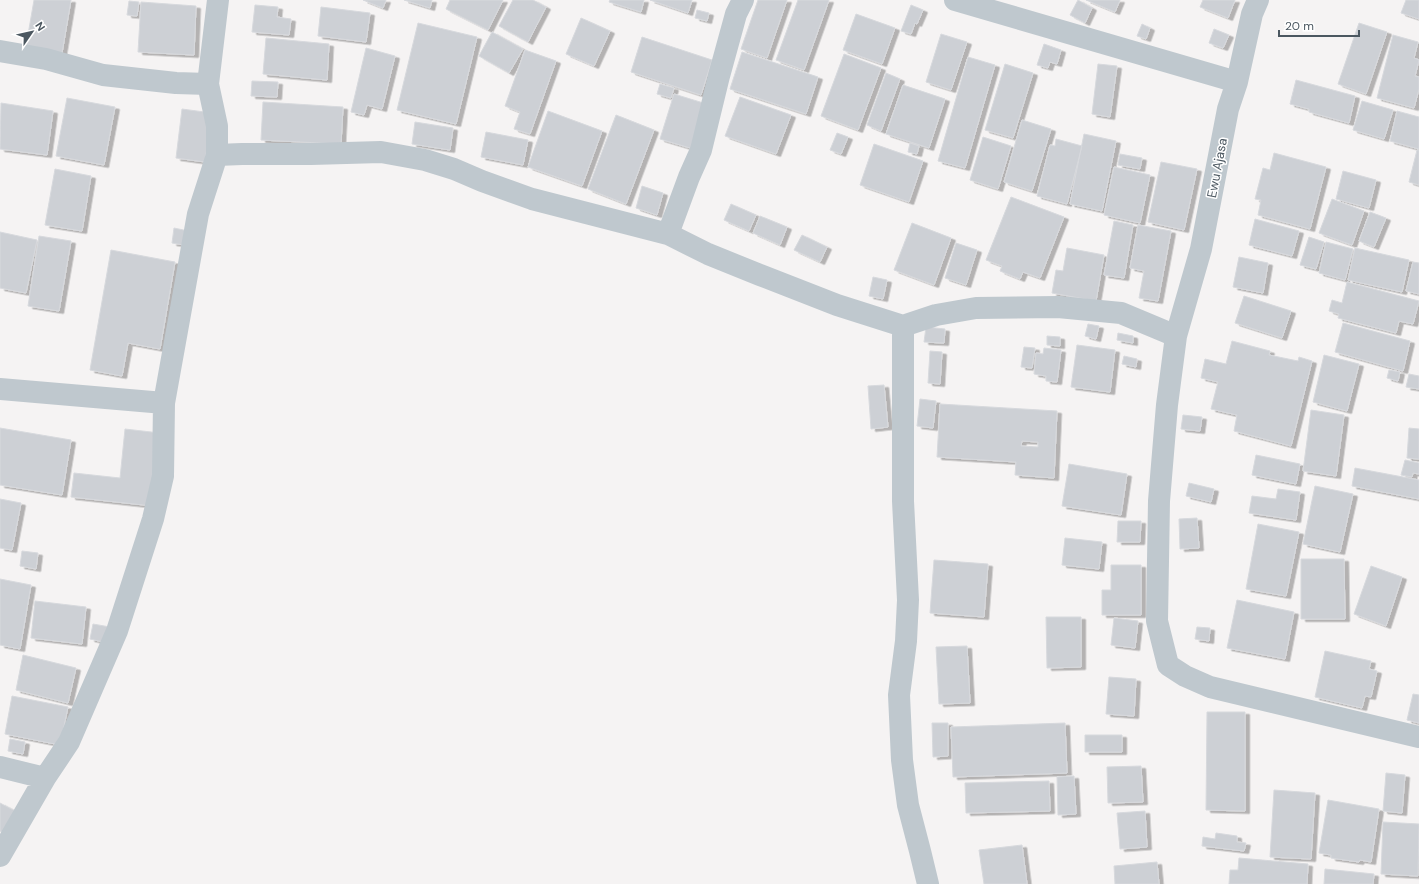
<svg xmlns="http://www.w3.org/2000/svg" width="1419" height="884" viewBox="0 0 1419 884" font-family="'DM Sans',sans-serif">
<style>
.building{fill:#cdd0d5;stroke:#d7d9dd;fill-rule:evenodd;filter:url(#shadow)}
.lines{fill:none;stroke-linecap:round;stroke-linejoin:round}
.minor{stroke:#bfc8ce;stroke-width:22}
.labels{text-anchor:middle;dominant-baseline:central;stroke-width:3;stroke-linejoin:round;paint-order:stroke}
.street-label{font-size:13px;fill:#4b5760;stroke:#fff}
</style>
<defs>
<filter id="shadow"><feDropShadow dx="4.5" dy="2.5" stdDeviation="0" flood-color="#0004"/></filter>
</defs>
<rect width="100%" height="100%" fill="#f5f3f3"/>
<path class="building" d="M 34,0 L 71,0 L 62,53 L 26,46 Z
M 363,0 L 386,0 L 383,8 Z
M 404,0 L 432,0 L 430,8 Z
M 450,0 L 503,0 L 488,30 L 446,9 Z
M 513,0 L 533,0 L 546,7 L 528,42 L 499,26 Z
M 610,0 L 644,0 L 641,12 L 609,2 Z
M 650,0 L 692,0 L 688,13 Z
M 758,0 L 787,0 L 767,58 L 741,49 Z
M 798,0 L 829,0 L 804,70 L 776,60 Z
M 1078,0 L 1092,8 L 1085,23 L 1070,15 Z
M 1086,0 L 1120,0 L 1115,12 Z
M 1203,0 L 1235,0 L 1228,18 L 1200,7 Z
M 1406,0 L 1419,0 L 1419,19 L 1401,13 Z
M 129,1 L 139,2 L 137,16 L 127,15 Z
M 141,2 L 196,6 L 194,55 L 138,52 Z
M 255,5 L 278,7 L 277,17 L 291,19 L 289,35 L 252,32 Z
M 911,5 L 923,10 L 917,24 L 915,23 L 911,34 L 901,31 Z
M 321,7 L 370,13 L 366,42 L 318,36 Z
M 697,10 L 709,13 L 707,21 L 695,18 Z
M 856,14 L 895,28 L 882,64 L 843,50 Z
M 581,18 L 610,31 L 594,66 L 566,54 Z
M 418,23 L 477,37 L 456,124 L 397,110 Z
M 1359,23 L 1387,32 L 1366,94 L 1338,84 Z
M 1142,24 L 1150,28 L 1146,39 L 1137,36 Z
M 1214,29 L 1229,35 L 1223,48 L 1209,43 Z
M 492,32 L 523,49 L 509,73 L 479,56 Z
M 941,34 L 967,42 L 951,90 L 926,82 Z
M 1393,35 L 1418,42 L 1414,58 L 1419,60 L 1415,76 L 1419,77 L 1419,89 L 1414,108 L 1377,98 Z
M 642,37 L 712,60 L 701,95 L 631,72 Z
M 266,38 L 329,44 L 327,80 L 263,74 Z
M 1044,44 L 1061,50 L 1057,64 L 1050,62 L 1048,68 L 1037,65 Z
M 366,48 L 395,56 L 382,109 L 367,105 L 364,115 L 351,112 Z
M 525,50 L 556,61 L 530,134 L 514,129 L 520,112 L 505,106 Z
M 742,52 L 818,77 L 806,114 L 730,89 Z
M 844,54 L 881,68 L 858,130 L 821,116 Z
M 968,57 L 995,65 L 965,168 L 938,161 Z
M 1005,64 L 1033,73 L 1013,138 L 985,130 Z
M 1098,64 L 1117,66 L 1110,117 L 1092,114 Z
M 886,73 L 900,79 L 881,131 L 867,125 Z
M 1296,80 L 1355,96 L 1349,123 L 1309,112 L 1309,109 L 1290,104 Z
M 252,81 L 278,82 L 277,97 L 251,96 Z
M 660,84 L 674,88 L 671,98 L 657,94 Z
M 903,85 L 945,99 L 929,148 L 886,134 Z
M 674,94 L 710,105 L 697,150 L 660,139 Z
M 740,97 L 791,115 L 776,154 L 725,136 Z
M 67,98 L 115,107 L 104,165 L 56,156 Z
M 1362,101 L 1393,110 L 1384,139 L 1353,130 Z
M 263,102 L 343,107 L 341,144 L 261,140 Z
M 1,103 L 53,111 L 47,155 L 0,149 Z
M 182,109 L 212,113 L 205,162 L 176,158 Z
M 548,111 L 602,131 L 582,186 L 528,167 Z
M 1397,111 L 1419,117 L 1419,149 L 1390,141 Z
M 616,115 L 654,130 L 626,204 L 588,189 Z
M 1022,120 L 1051,129 L 1032,191 L 1004,182 Z
M 415,122 L 453,128 L 450,150 L 412,144 Z
M 486,132 L 528,140 L 523,165 L 481,157 Z
M 837,133 L 848,137 L 841,154 L 830,150 Z
M 1084,134 L 1116,141 L 1102,211 L 1070,204 Z
M 983,137 L 1011,146 L 998,189 L 970,180 Z
M 1056,139 L 1082,146 L 1067,204 L 1037,196 L 1050,145 L 1055,146 Z
M 910,143 L 919,146 L 917,154 L 908,152 Z
M 874,144 L 923,161 L 909,202 L 860,185 Z
M 1417,150 L 1419,150 L 1419,185 L 1409,182 Z
M 1274,153 L 1326,167 L 1310,229 L 1258,215 L 1261,200 L 1255,199 L 1263,168 L 1270,170 Z
M 1120,154 L 1142,158 L 1140,169 L 1118,165 Z
M 1161,162 L 1197,169 L 1184,230 L 1148,222 Z
M 1114,167 L 1150,175 L 1140,223 L 1104,215 Z
M 55,169 L 91,176 L 82,231 L 45,225 Z
M 1343,171 L 1376,180 L 1369,208 L 1336,199 Z
M 642,186 L 663,193 L 657,215 L 636,208 Z
M 1011,197 L 1064,217 L 1040,278 L 1023,272 L 1020,279 L 1000,271 L 1002,266 L 986,260 Z
M 1332,199 L 1364,211 L 1352,245 L 1319,233 Z
M 731,204 L 756,215 L 749,231 L 724,220 Z
M 1370,212 L 1386,218 L 1374,247 L 1359,241 Z
M 760,216 L 787,227 L 780,245 L 753,233 Z
M 1255,219 L 1299,231 L 1292,256 L 1249,245 Z
M 1114,221 L 1133,225 L 1124,278 L 1104,275 Z
M 912,223 L 951,238 L 934,285 L 894,270 Z
M 1138,225 L 1171,231 L 1158,301 L 1139,298 L 1144,271 L 1130,268 Z
M 174,228 L 193,232 L 190,246 L 172,243 Z
M 0,232 L 37,240 L 26,293 L 0,288 Z
M 802,235 L 827,247 L 820,262 L 794,250 Z
M 39,236 L 71,241 L 59,311 L 28,306 Z
M 1309,237 L 1324,242 L 1316,269 L 1300,265 Z
M 1326,242 L 1353,249 L 1345,280 L 1319,273 Z
M 956,243 L 977,250 L 966,285 L 945,278 Z
M 1067,248 L 1104,255 L 1096,301 L 1052,293 L 1056,270 L 1063,271 Z
M 1355,248 L 1409,260 L 1402,292 L 1348,280 Z
M 111,250 L 175,262 L 160,349 L 128,343 L 122,376 L 90,370 Z
M 1239,257 L 1268,263 L 1263,293 L 1233,287 Z
M 1413,262 L 1419,263 L 1419,294 L 1406,291 Z
M 873,277 L 887,280 L 883,299 L 869,296 Z
M 1347,282 L 1419,301 L 1413,324 L 1399,321 L 1396,333 L 1338,318 L 1339,314 L 1329,311 L 1332,300 L 1342,303 Z
M 1244,296 L 1291,311 L 1282,338 L 1235,323 Z
M 1343,323 L 1410,341 L 1403,371 L 1335,352 Z
M 1088,324 L 1099,326 L 1096,339 L 1085,336 Z
M 926,327 L 945,329 L 944,343 L 924,342 Z
M 1118,333 L 1133,336 L 1133,343 L 1117,340 Z
M 1047,336 L 1060,337 L 1060,346 L 1047,345 Z
M 1232,341 L 1270,351 L 1269,355 L 1298,361 L 1299,357 L 1312,361 L 1291,446 L 1234,431 L 1237,415 L 1211,409 L 1218,382 L 1201,378 L 1205,359 L 1226,364 Z
M 1077,345 L 1115,350 L 1110,392 L 1071,387 Z
M 1024,347 L 1035,348 L 1032,368 L 1021,367 Z
M 1044,348 L 1061,350 L 1057,382 L 1046,381 L 1046,376 L 1034,374 L 1036,353 L 1043,354 Z
M 930,351 L 942,352 L 940,384 L 928,383 Z
M 1324,355 L 1359,364 L 1347,411 L 1313,402 Z
M 1124,356 L 1137,359 L 1136,367 L 1122,364 Z
M 1389,370 L 1400,372 L 1398,381 L 1387,378 Z
M 1409,374 L 1419,376 L 1419,389 L 1406,387 Z
M 884,385 L 888,427 L 871,429 L 868,386 Z
M 920,399 L 936,401 L 933,428 L 917,426 Z
M 940,404 L 1057,411 L 1054,478 L 1015,475 L 1016,462 L 937,457 ZM 1022,441 L 1038,442 L 1038,447 L 1021,446 Z
M 1311,410 L 1344,415 L 1336,476 L 1303,471 Z
M 1183,415 L 1202,417 L 1200,431 L 1181,429 Z
M 0,428 L 71,440 L 62,495 L 0,485 Z
M 1409,428 L 1419,429 L 1419,459 L 1407,458 Z
M 125,429 L 160,433 L 153,506 L 71,497 L 74,473 L 120,478 Z
M 1256,455 L 1300,464 L 1296,484 L 1252,475 Z
M 1405,460 L 1419,463 L 1419,474 L 1413,473 L 1412,477 L 1401,475 Z
M 1069,464 L 1127,474 L 1121,515 L 1062,506 Z
M 1355,468 L 1419,480 L 1419,499 L 1352,486 Z
M 1189,483 L 1214,489 L 1211,502 L 1186,496 Z
M 1315,486 L 1353,494 L 1340,552 L 1303,544 Z
M 1278,489 L 1300,492 L 1296,520 L 1249,513 L 1252,496 L 1276,499 Z
M 0,499 L 21,503 L 12,550 L 0,548 Z
M 1197,518 L 1199,548 L 1180,549 L 1179,519 Z
M 1118,521 L 1141,521 L 1140,542 L 1117,542 Z
M 1258,524 L 1299,532 L 1286,596 L 1246,589 Z
M 1065,538 L 1102,542 L 1099,569 L 1062,565 Z
M 22,551 L 38,553 L 36,569 L 20,566 Z
M 1301,559 L 1344,559 L 1345,619 L 1301,619 Z
M 934,560 L 988,564 L 984,617 L 930,613 Z
M 1111,565 L 1141,565 L 1141,615 L 1102,615 L 1102,590 L 1111,590 Z
M 1371,566 L 1402,577 L 1386,626 L 1354,614 Z
M 0,579 L 31,585 L 20,649 L 0,645 Z
M 1237,600 L 1294,612 L 1285,659 L 1227,648 Z
M 35,601 L 86,607 L 82,644 L 31,638 Z
M 1046,617 L 1081,617 L 1081,667 L 1047,668 Z
M 1114,618 L 1138,621 L 1135,648 L 1111,645 Z
M 93,624 L 110,627 L 108,643 L 90,639 Z
M 1197,627 L 1210,628 L 1209,641 L 1195,639 Z
M 967,646 L 970,703 L 939,704 L 936,647 Z
M 1325,651 L 1371,661 L 1369,669 L 1377,671 L 1371,697 L 1365,696 L 1362,708 L 1315,697 Z
M 23,655 L 76,668 L 68,703 L 16,690 Z
M 1109,677 L 1136,679 L 1134,716 L 1106,714 Z
M 1413,694 L 1419,695 L 1419,723 L 1407,720 Z
M 12,696 L 68,707 L 60,745 L 5,734 Z
M 1207,712 L 1245,712 L 1245,811 L 1206,810 Z
M 932,723 L 948,723 L 948,756 L 933,757 Z
M 1065,723 L 1067,773 L 953,777 L 951,727 Z
M 1085,735 L 1122,735 L 1122,752 L 1085,752 Z
M 10,739 L 25,742 L 23,754 L 8,751 Z
M 1141,766 L 1143,802 L 1108,803 L 1107,767 Z
M 1386,773 L 1405,775 L 1402,813 L 1383,811 Z
M 1074,776 L 1076,814 L 1058,815 L 1057,777 Z
M 1049,781 L 1050,811 L 966,813 L 965,783 Z
M 1274,790 L 1315,793 L 1311,859 L 1270,857 Z
M 1328,800 L 1379,809 L 1371,862 L 1360,860 L 1359,862 L 1331,858 L 1331,855 L 1319,853 Z
M 0,803 L 19,813 L 8,836 L 0,831 Z
M 1145,811 L 1147,847 L 1120,849 L 1117,813 Z
M 1383,822 L 1419,824 L 1418,876 L 1381,874 Z
M 1216,833 L 1237,836 L 1237,842 L 1246,843 L 1244,851 L 1202,846 L 1203,837 L 1215,839 Z
M 1022,845 L 1027,884 L 984,884 L 979,850 Z
M 1239,858 L 1308,864 L 1307,884 L 1229,884 L 1230,870 L 1238,870 Z
M 1157,862 L 1159,884 L 1115,884 L 1114,866 Z
M 1325,869 L 1374,874 L 1373,884 L 1324,884 Z"/>
<g class="lines">
<path class="minor" d="M 955,0 L 1237,82
M 1258,0 L 1252,14 L 1237,82 L 1228,109 L 1201,249 L 1176,336 L 1167,405 L 1159,501 L 1157,621 L 1168,665 L 1185,676 L 1210,687 L 1419,737
M 0,51 L 46,59 L 103,75 L 176,83 L 208,84 L 217,126 L 217,155 L 198,214 L 164,403 L 163,476 L 153,519 L 117,631 L 69,742 L 45,778 L 0,856
M 208,84 L 218,0
M 217,155 L 242,154 L 311,154 L 381,152 L 425,160 L 454,169 L 482,181 L 532,199 L 668,234 L 708,254 L 760,275 L 837,305 L 903,326 L 936,315 L 976,308 L 1058,307 L 1121,313 L 1176,336
M 668,234 L 689,177 L 701,150 L 719,76 L 736,14 L 743,0
M 903,326 L 903,501 L 908,600 L 906,641 L 899,695 L 902,760 L 908,805 L 920,851 L 928,884
M 0,389 L 164,403
M 0,767 L 45,778"/>
</g>
<g class="labels">
<g class="street-label">
<text transform="translate(1217 168) rotate(-79)">Ewu Ajasa</text>
</g>
</g>
<g transform="translate(32 32) rotate(56)" stroke="#ffffff" stroke-width="3" paint-order="stroke">
<path d="M0-3L7 15L0 10L-7 15Z" fill="#4b5760"/>
<text y="-6" font-size="11" font-weight="bold" text-anchor="middle" fill="#4b5760">N</text>
</g>
<path d="M1279 30v6h80v-6" fill="none" stroke="#4b5760" stroke-width="2"/>
<text x="1285" y="30" font-size="12" fill="#4b5760" stroke="#ffffff" stroke-width="3" paint-order="stroke">20 m</text>
</svg>
